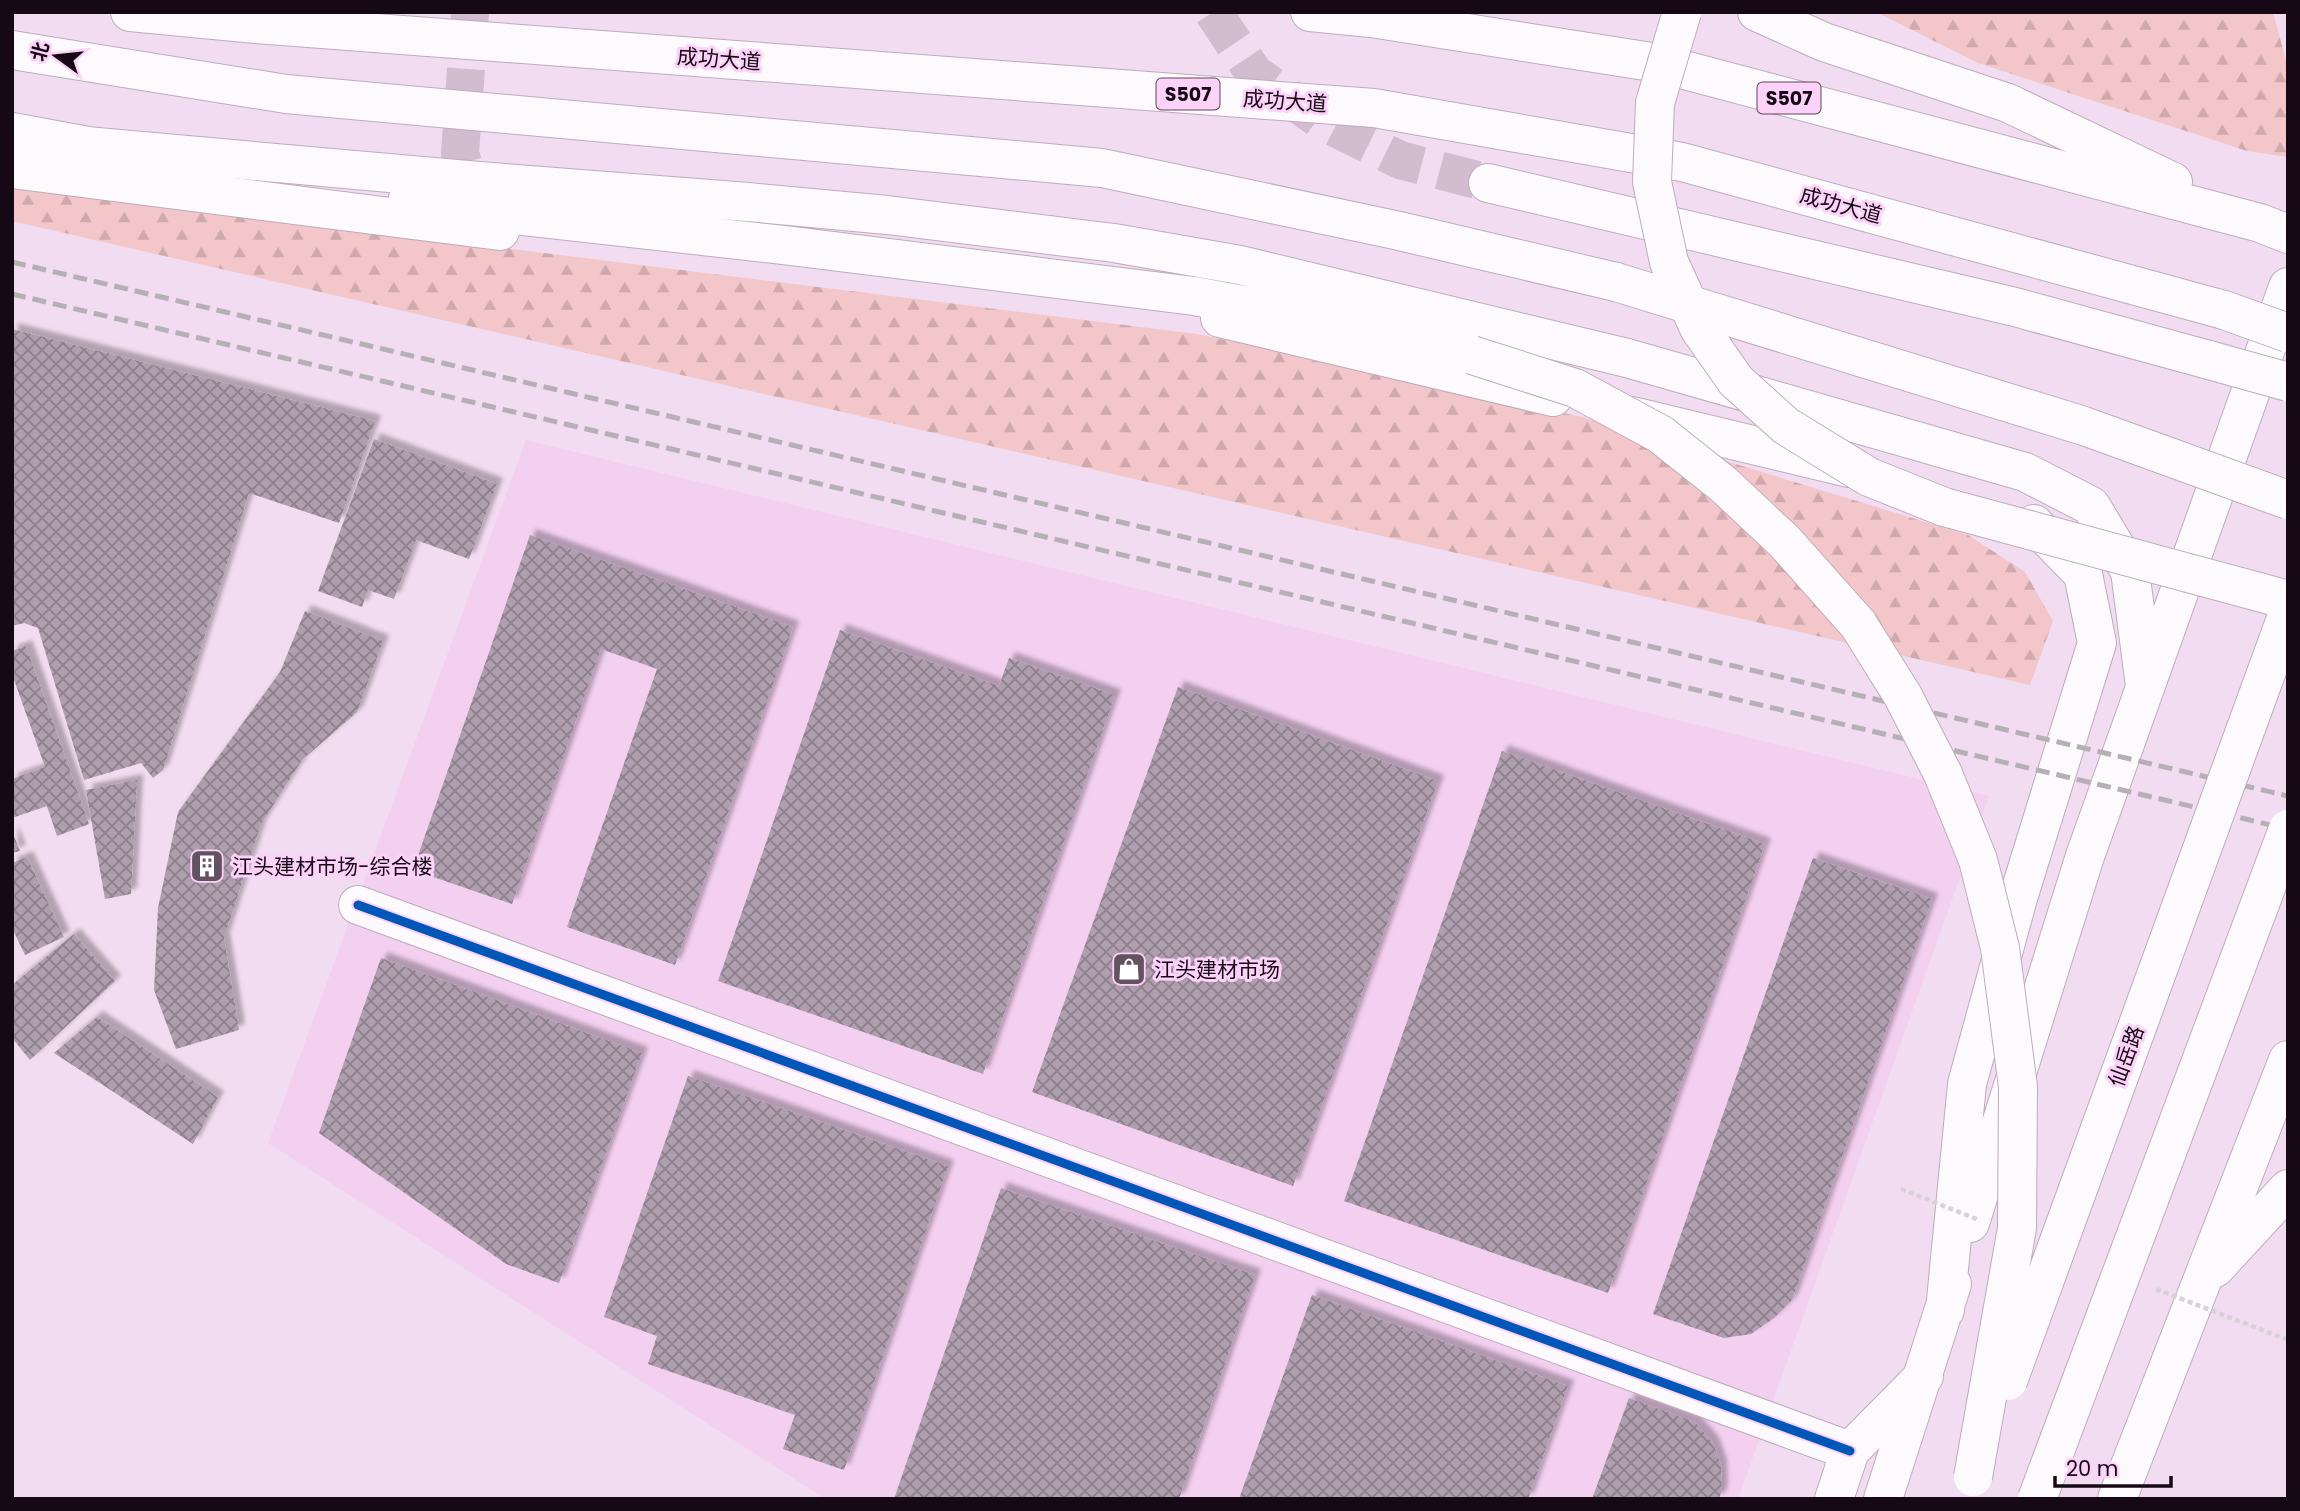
<svg xmlns="http://www.w3.org/2000/svg" width="2300" height="1511" viewBox="0 0 2300 1511" font-family="Poppins,'Noto Sans SC',sans-serif">
<style>
.built{fill:#f3cff0}
.forest{fill:url(#forest-firs)}
.building{fill:url(#building-cross-hatch);filter:url(#shadow)}
.lines{fill:none;stroke-linecap:round;stroke-linejoin:round}
.major-tunnel{stroke:#d1bcd0;stroke-width:38;stroke-dasharray:38 19;stroke-linecap:butt}
.highway-tunnel{stroke:#d1bcd0;stroke-width:38;stroke-dasharray:38 19;stroke-linecap:butt}
.minor-casing{stroke:#bdacbc;stroke-width:40}
.major-casing{stroke:#bdacbc;stroke-width:40}
.highway-casing{stroke:#bdacbc;stroke-width:40}
.minor{stroke:#fdfafd;stroke-width:38}
.major{stroke:#fdfafd;stroke-width:38}
.highway{stroke:#fdfafd;stroke-width:38}
.rail{stroke:#b6b0b6;stroke-width:5;stroke-dasharray:14 7;stroke-linecap:butt}
.highway-bridge-casing{stroke:#bdacbc;stroke-width:40;stroke-linecap:butt}
.path-bridge{stroke:#d8d1d8;stroke-width:4.5;stroke-dasharray:5 3.5;stroke-linecap:butt}
.highway-bridge{stroke:#fdfafd;stroke-width:38}
.cycleway-casing{stroke:#fcd2f9;stroke-width:13}
.cycleway{stroke:#0057b8;stroke-width:9}
.labels{text-anchor:middle;dominant-baseline:central;stroke-width:6;stroke-linejoin:round;paint-order:stroke}
.shield{fill:#fcd2f9;stroke:#5b4559;stroke-width:2}
.shield-label{font-size:19px;font-weight:bold;fill:#160815}
.street-label{font-size:21px;fill:#160815;stroke:#fcd2f9}
.poi-label{font-size:21px;fill:#160815;stroke:#fcd2f9;text-anchor:start}
</style>
<defs>
<pattern id="forest-firs" width="22" height="20" patternUnits="userSpaceOnUse" patternTransform="scale(1.75)"><rect width="22" height="20" fill="#f3c6ca"/><path d="M5 1l3.5 6h-7zM16 11l3.5 6h-7z" fill="#d0a9ad"/></pattern>
<pattern id="building-cross-hatch" width="8" height="8" patternUnits="userSpaceOnUse" patternTransform="scale(1.75)"><rect width="8" height="8" fill="#af9eae"/><path d="M0 0l8 8M0 8l8-8" fill="none" stroke="#8d7f8c"/></pattern>
<filter id="shadow"><feDropShadow dx="6" dy="-6" stdDeviation="2" flood-color="#0004"/></filter>
</defs>
<rect width="100%" height="100%" fill="#f2dcf1"/>
<path class="built" d="M 526,440 L 1989,796 L 1738,1499 L 826,1499 L 268,1143 Z"/>
<path class="forest" d="M 1876,12 L 2273,12 L 2288,68 L 2288,157 L 2247,151 L 1978,63 Z
M 12,187 L 1197,334 L 1582,417 L 1968,535 L 2025,572 L 2053,621 L 2030,685 L 12,221 Z"/>
<path class="building" d="M 12,329 L 375,421 L 339,523 L 249,493 L 163,770 L 153,778 L 141,763 L 84,780 L 38,628 L 24,623 L 12,626 Z
M 374,439 L 497,484 L 469,559 L 416,540 L 394,599 L 368,590 L 362,607 L 318,591 Z
M 530,535 L 793,627 L 675,965 L 567,927 L 657,669 L 601,649 L 512,904 L 413,870 Z
M 305,611 L 383,641 L 357,712 L 302,760 L 261,824 L 224,938 L 239,1030 L 176,1049 L 154,990 L 158,908 L 178,812 L 280,672 Z
M 840,630 L 999,686 L 1009,658 L 1115,695 L 983,1074 L 718,981 Z
M 26,646 L 89,824 L 57,836 L 47,806 L 12,818 L 12,779 L 45,767 L 12,674 L 12,651 Z
M 1178,687 L 1438,781 L 1293,1186 L 1032,1092 Z
M 1502,751 L 1765,844 L 1608,1293 L 1344,1201 Z
M 137,780 L 131,894 L 105,899 L 86,790 Z
M 12,831 L 20,851 L 12,853 Z
M 27,857 L 64,937 L 25,955 L 12,928 L 12,863 Z
M 1813,858 L 1932,899 L 1792,1300 L 1774,1318 L 1751,1334 L 1724,1338 L 1653,1314 Z
M 74,934 L 115,981 L 30,1060 L 12,1038 L 12,985 Z
M 381,958 L 642,1053 L 559,1283 L 506,1264 L 319,1133 Z
M 97,1017 L 218,1097 L 193,1144 L 54,1053 Z
M 688,1076 L 948,1166 L 844,1470 L 783,1449 L 795,1415 L 648,1364 L 657,1336 L 604,1317 Z
M 1001,1188 L 1255,1275 L 1179,1499 L 894,1499 Z
M 1312,1295 L 1568,1386 L 1528,1499 L 1239,1499 Z
M 1629,1398 L 1695,1422 L 1713,1443 L 1721,1465 L 1722,1490 L 1719,1499 L 1592,1499 Z"/>
<g class="lines">
<path class="major-tunnel" d="M 470,12 L 460,153 L 474,200 L 483,207"/>
<path class="highway-tunnel" d="M 1213,12 L 1254,73 L 1323,122 L 1400,160 L 1488,183"/>
<g class="minor-casing">
<path id="minor" d="M 358,905 L 1850,1451
M 1834,1499 L 1850,1451 L 1924,1376"/>
</g>
<g class="major-casing">
<path id="major" d="M 12,169 L 500,231
M 1220,318 L 1553,397
M 1632,416 L 1849,468
M 1970,1223 L 2085,856 L 2288,287
M 2215,1268 L 2288,1189
M 1945,1310 L 1967,1084 L 2018,898 L 2097,643 L 2083,574 L 2034,524
M 1883,1499 L 1952,1284
M 2117,1499 L 2288,1060"/>
</g>
<g class="highway-casing">
<path id="highway" d="M 130,12 L 256,24 L 1374,108 L 1682,162 L 2224,310
M 1310,12 L 1371,18 L 1658,63 L 2260,223 L 2288,234
M 1757,12 L 1824,42 L 2008,103 L 2173,182
M 12,50 L 286,94 L 1102,168 L 1395,230 L 1616,282
M 12,132 L 110,150
M 86,146 L 479,181 L 748,202 L 887,215 L 1114,243 L 1240,265 L 1627,358 L 2025,472 L 2091,506 L 2130,571 L 2145,686
M 1488,183 L 2015,307 L 2209,360
M 408,198 L 496,213 L 792,246 L 1194,296 L 1331,321 L 1472,355"/>
</g>
<use href="#minor" class="minor"/>
<use href="#major" class="major"/>
<use href="#highway" class="highway"/>
<path class="rail" d="M 12,262 L 2288,796
M 12,294 L 2288,829"/>
<g class="highway-bridge-casing">
<path id="highway-bridge" d="M 1682,12 L 1655,103 L 1652,182 L 1669,262 L 1699,328 L 1736,381 L 1786,426 L 1869,477 L 1944,507 L 2288,600
M 1616,282 L 2084,426 L 2288,500
M 2224,310 L 2288,333
M 1472,355 L 1575,388 L 1660,434 L 1723,484 L 1784,541 L 1858,624 L 1903,696 L 1943,774 L 1978,860 L 2000,948 L 2018,1087 L 2017,1228 L 1973,1477
M 2209,360 L 2288,382
M 2008,1381 L 2288,613
M 2037,1499 L 2288,829"/>
</g>
<path class="path-bridge" d="M 1901,1189 L 1979,1220
M 2156,1289 L 2288,1340"/>
<use href="#highway-bridge" class="highway-bridge"/>
<g class="cycleway-casing">
<path id="cycleway" d="M 358,905 L 1850,1451"/>
</g>
<use href="#cycleway" class="cycleway"/>
</g>
<defs>
<g id="building-square" transform="scale(1.75)"><rect x="-9" y="-9" width="18" height="18" rx="4" fill="#635262" stroke="#fcd2f9"/><path d="M-4-6H4V6H1V3H-1V6H-4ZM-2.5-4.3h1.7v1.8h-1.7ZM.8-4.3h1.7v1.8H.8ZM-2.5-1h1.7V.8h-1.7ZM.8-1h1.7V.8H.8Z" fill="#fff"/></g>
<g id="shop-square" transform="scale(1.75)"><rect x="-9" y="-9" width="18" height="18" rx="4" fill="#635262" stroke="#fcd2f9"/><path d="M-5-2.5h2.3a2.7 3.5 0 0 1 5.4 0H5L5.5 6h-11ZM-1.5-2.5h3a1.5 2.3 0 0 0-3 0Z" fill="#fff"/></g>
</defs>
<g fill-rule="evenodd">
<use href="#building-square" x="207" y="866"/>
<use href="#shop-square" x="1129" y="969"/>
</g>
<g class="labels">
<g class="shield">
<rect x="1156.5" y="78.5" width="63" height="31" rx="5"/>
<rect x="1757.5" y="82.5" width="63" height="31" rx="5"/>
</g>
<g class="shield-label">
<text x="1188" y="94">S507</text>
<text x="1789" y="98">S507</text>
</g>
<g class="street-label">
<text transform="translate(719 59) rotate(4)">成功大道</text>
<text transform="translate(1285 101) rotate(4)">成功大道</text>
<text transform="translate(1841 205) rotate(15)">成功大道</text>
<text transform="translate(2126 1056) rotate(-70)">仙岳路</text>
</g>
<g class="poi-label">
<text x="232" y="866">江头建材市场-综合楼</text>
<text x="1154" y="969">江头建材市场</text>
</g>
</g>
<rect width="2300" height="1511" fill="none" stroke="#160815" stroke-width="28"/>
<g transform="translate(56 56) rotate(285)" stroke="#fcd2f9" stroke-width="5" paint-order="stroke">
<path d="M0-5L12 26L0 18L-12 26Z" fill="#160815"/>
<text y="-10" font-size="19" font-weight="bold" text-anchor="middle" fill="#160815">北</text>
</g>
<path d="M2055 1476v10h116v-10" fill="none" stroke="#160815" stroke-width="3.5"/>
<text x="2066" y="1476" font-size="21" fill="#160815" stroke="#fcd2f9" stroke-width="5" paint-order="stroke">20 m</text>
</svg>
